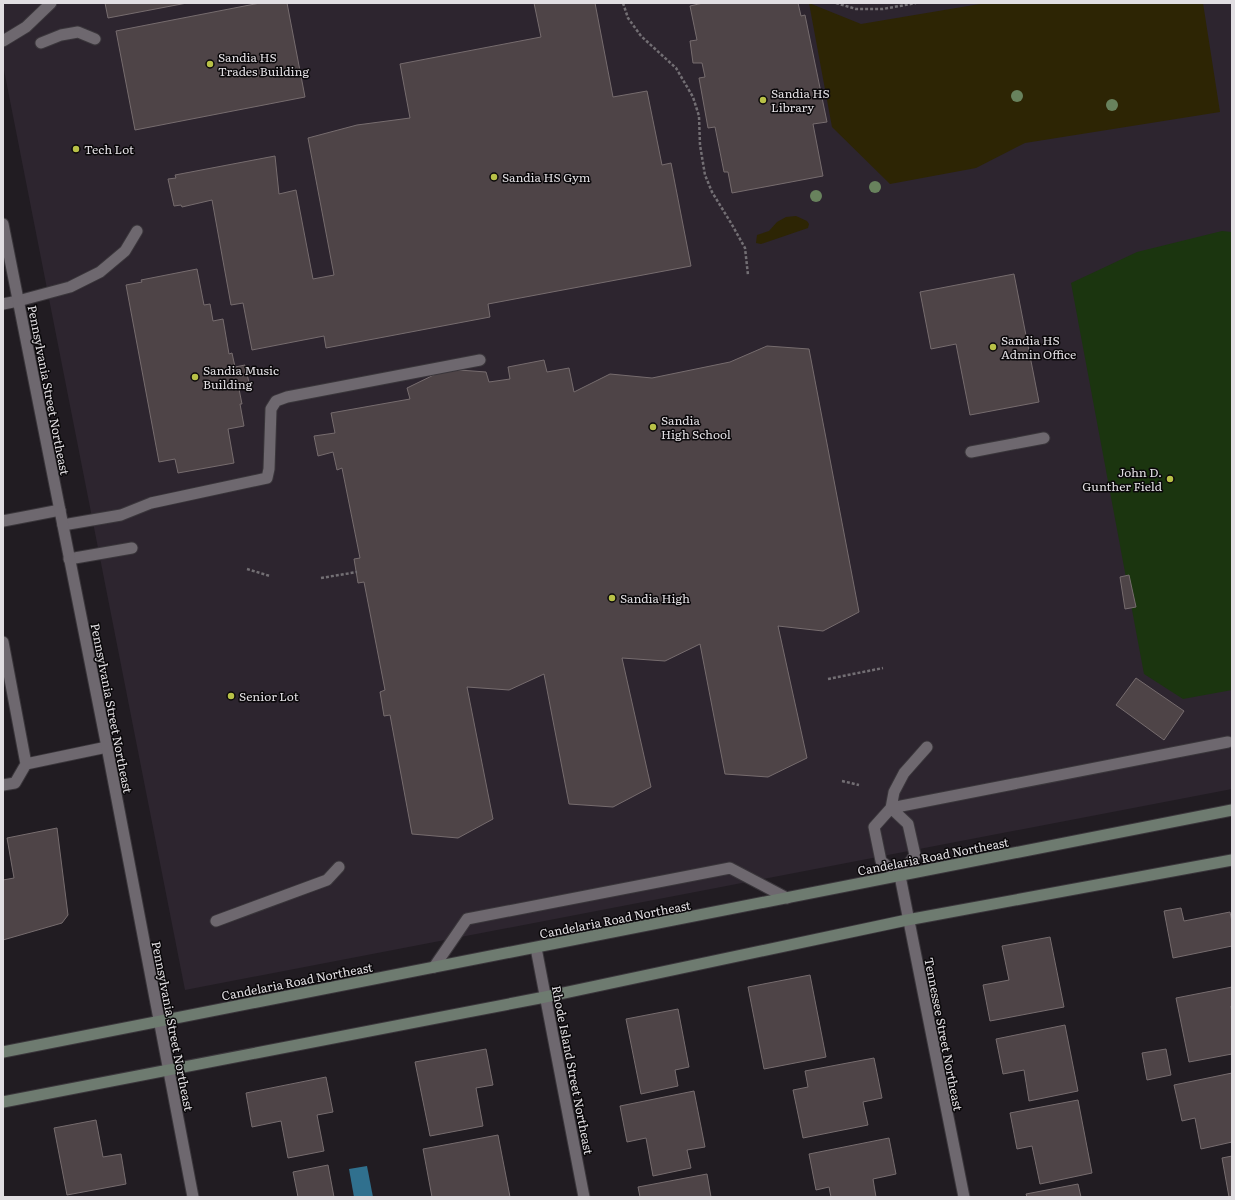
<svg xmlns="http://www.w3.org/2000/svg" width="1235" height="1200" viewBox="0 0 1235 1200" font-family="Literata,serif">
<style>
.built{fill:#2d252f}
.green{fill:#1b350f}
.sand{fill:#2d2504}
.water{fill:#30708e}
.building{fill:#4e4447;stroke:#766c6e}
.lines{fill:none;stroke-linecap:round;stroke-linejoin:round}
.service-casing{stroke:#3a363b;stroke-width:13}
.minor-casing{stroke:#3a363b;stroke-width:13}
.tertiary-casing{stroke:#3a363b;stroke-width:13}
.secondary-casing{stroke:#3a363b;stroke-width:13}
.path{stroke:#736f74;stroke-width:2.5;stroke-dasharray:3 2;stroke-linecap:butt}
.service{stroke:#6e686f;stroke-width:11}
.minor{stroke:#6e686f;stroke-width:11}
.tertiary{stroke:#6e686f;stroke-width:11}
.secondary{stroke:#6e7b70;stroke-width:11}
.tree{fill:#68825d}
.poi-dot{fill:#b8c147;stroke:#0a080a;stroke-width:1.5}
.labels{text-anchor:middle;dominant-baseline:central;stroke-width:3;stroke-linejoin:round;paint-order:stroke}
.poi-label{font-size:12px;fill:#e1dee2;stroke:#0a080a;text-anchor:start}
.street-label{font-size:12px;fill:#e1dee2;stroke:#0a080a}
</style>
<rect width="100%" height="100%" fill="#211c22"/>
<path class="built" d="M 3,3 L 1232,3 L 1232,789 L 185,990 L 3,65 Z"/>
<path class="green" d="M 1222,231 L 1232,232 L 1232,690 L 1183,699 L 1144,674 L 1071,283 L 1137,252 Z"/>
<path class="sand" d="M 809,3 L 861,24 L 986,3 L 1203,3 L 1220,112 L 1025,143 L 976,168 L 890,184 L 832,127 Z
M 796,216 L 807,221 L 809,224 L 808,228 L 761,244 L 756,243 L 757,235 L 769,231 L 777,222 L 786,217 Z"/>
<path class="water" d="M 367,1166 L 373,1197 L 354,1197 L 349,1169 Z"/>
<path class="building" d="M 105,3 L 187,3 L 108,18 Z
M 260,3 L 287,3 L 305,97 L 135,130 L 116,31 Z
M 534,3 L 595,3 L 613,97 L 647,91 L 662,165 L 671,163 L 691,266 L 488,304 L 490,317 L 326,348 L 324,336 L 252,350 L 243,303 L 231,305 L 212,200 L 182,207 L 181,205 L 174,206 L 168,179 L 176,178 L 175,175 L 275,156 L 279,194 L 296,190 L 313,279 L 334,275 L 308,138 L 357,125 L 410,118 L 400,64 L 541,37 Z
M 703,3 L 798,3 L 801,16 L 805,15 L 827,122 L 813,124 L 823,176 L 732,193 L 728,172 L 724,172 L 715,127 L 708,128 L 699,78 L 705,77 L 702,63 L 693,63 L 690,41 L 697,40 L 690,6 Z
M 197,269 L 204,305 L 210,304 L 213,321 L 223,319 L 229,354 L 232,353 L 235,367 L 245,365 L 250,387 L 239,389 L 242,404 L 240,404 L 244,426 L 228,429 L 234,463 L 178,473 L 175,459 L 159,462 L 126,285 L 142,282 L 141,280 Z
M 1014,274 L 1039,402 L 970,415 L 956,344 L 931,349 L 920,292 Z
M 767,346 L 809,349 L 859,612 L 823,631 L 778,626 L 807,758 L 768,777 L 725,774 L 700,644 L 665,661 L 622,658 L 651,787 L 613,807 L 569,804 L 544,674 L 509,690 L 467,687 L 493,819 L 458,838 L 412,834 L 390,715 L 384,716 L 380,692 L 385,690 L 364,582 L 358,583 L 354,559 L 360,558 L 342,468 L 337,470 L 333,452 L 318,456 L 314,436 L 335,433 L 331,413 L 410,399 L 407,388 L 446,369 L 486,372 L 489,382 L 510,379 L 508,367 L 544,360 L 547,372 L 569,368 L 574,392 L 610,374 L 652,378 L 730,362 Z
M 1129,575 L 1136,607 L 1125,609 L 1120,577 Z
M 1136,678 L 1184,711 L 1164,740 L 1116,705 Z
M 57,828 L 68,915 L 62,923 L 3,940 L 3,880 L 14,878 L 7,838 Z
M 1181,908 L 1184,921 L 1230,912 L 1232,922 L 1232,946 L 1173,958 L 1164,911 Z
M 1050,937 L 1064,1007 L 990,1021 L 983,985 L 1009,980 L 1002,946 Z
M 810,975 L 826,1057 L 764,1069 L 748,987 Z
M 1232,987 L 1232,1006 L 1231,1006 L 1232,1014 L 1232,1054 L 1189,1062 L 1176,998 Z
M 678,1009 L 689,1067 L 675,1070 L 678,1086 L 641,1094 L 626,1019 Z
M 1065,1025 L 1078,1091 L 1029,1101 L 1024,1070 L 1003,1074 L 996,1039 Z
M 486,1049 L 493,1085 L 476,1088 L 483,1126 L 430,1136 L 415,1062 Z
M 1166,1049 L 1171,1075 L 1147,1080 L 1142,1053 Z
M 874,1058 L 882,1098 L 863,1102 L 868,1125 L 803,1138 L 793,1090 L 808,1087 L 805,1071 Z
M 1232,1073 L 1232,1142 L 1201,1149 L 1195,1118 L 1182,1121 L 1174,1085 Z
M 326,1077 L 333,1112 L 317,1115 L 324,1151 L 288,1158 L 281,1121 L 252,1127 L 246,1093 Z
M 694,1091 L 705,1147 L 687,1150 L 691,1168 L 653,1176 L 646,1138 L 627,1142 L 620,1106 Z
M 1078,1100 L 1092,1173 L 1040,1184 L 1032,1146 L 1017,1149 L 1010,1113 Z
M 96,1120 L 103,1157 L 121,1154 L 126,1184 L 67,1195 L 54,1128 Z
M 498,1135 L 510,1197 L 432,1197 L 423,1149 Z
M 889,1138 L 896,1174 L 873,1179 L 876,1197 L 831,1197 L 829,1187 L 816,1190 L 809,1154 Z
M 1232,1156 L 1232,1197 L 1229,1197 L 1222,1158 Z
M 328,1165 L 334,1197 L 298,1197 L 293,1172 Z
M 707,1174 L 711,1197 L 640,1197 L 638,1187 Z
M 1078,1184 L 1081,1197 L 1027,1197 L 1026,1194 Z"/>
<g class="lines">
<g class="service-casing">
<path id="service" d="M 3,41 L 26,27 L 51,3
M 41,43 L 61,35 L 78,32 L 95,39
M 18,301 L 70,287 L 100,272 L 125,251 L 137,231
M 971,452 L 1044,438
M 3,521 L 60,510
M 63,525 L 121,515 L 151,503 L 267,478 L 269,469 L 271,409 L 276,401 L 287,397 L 480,360
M 69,559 L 132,548
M 3,642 L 26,764 L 15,783 L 3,785
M 26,764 L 107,747
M 891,808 L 1228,742
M 891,808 L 908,824 L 915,855 L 900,876 L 881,861 L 874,827 L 891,808 L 894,792 L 904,773 L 927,747
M 216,921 L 327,880 L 339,867"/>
</g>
<g class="minor-casing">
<path id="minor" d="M 3,304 L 18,301
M 900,876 L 964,1197
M 536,948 L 584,1197
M 434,967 L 467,919 L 730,868 L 787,898"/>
</g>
<g class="tertiary-casing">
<path id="tertiary" d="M 3,224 L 107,747 L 193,1197"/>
</g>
<g class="secondary-casing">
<path id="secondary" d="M 3,1052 L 1232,810
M 3,1102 L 545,997 L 907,920 L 1232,860"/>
</g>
<path class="path" d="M 623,3 L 628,18 L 641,36 L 676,68 L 693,97 L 699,116 L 700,145 L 705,175 L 712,192 L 731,223 L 745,248 L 748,275
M 836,3 L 856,9 L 883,9 L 916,3
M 247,569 L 270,576
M 321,578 L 357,572
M 828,679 L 883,668
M 842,781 L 859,785"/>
<use href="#service" class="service"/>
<use href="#minor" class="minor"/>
<use href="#tertiary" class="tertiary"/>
<use href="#secondary" class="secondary"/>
</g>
<g class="tree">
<circle cx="1017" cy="96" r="6"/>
<circle cx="1112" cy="105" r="6"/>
<circle cx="875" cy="187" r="6"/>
<circle cx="816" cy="196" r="6"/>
</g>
<g class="poi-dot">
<circle cx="210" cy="64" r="4"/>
<circle cx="763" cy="100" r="4"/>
<circle cx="76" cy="149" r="4"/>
<circle cx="494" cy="177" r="4"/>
<circle cx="993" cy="347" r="4"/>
<circle cx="195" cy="377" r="4"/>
<circle cx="653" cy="427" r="4"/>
<circle cx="1170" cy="479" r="4"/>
<circle cx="612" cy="598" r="4"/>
<circle cx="231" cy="696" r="4"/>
</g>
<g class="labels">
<g class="poi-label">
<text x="218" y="57">Sandia HS<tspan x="218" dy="14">Trades Building</tspan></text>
<text x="771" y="93">Sandia HS<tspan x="771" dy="14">Library</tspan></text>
<text x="84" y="149">Tech Lot</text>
<text x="502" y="177">Sandia HS Gym</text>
<text x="1001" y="340">Sandia HS<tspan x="1001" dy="14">Admin Office</tspan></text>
<text x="203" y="370">Sandia Music<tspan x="203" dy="14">Building</tspan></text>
<text x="661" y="420">Sandia<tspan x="661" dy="14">High School</tspan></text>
<text x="1162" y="472" text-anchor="end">John D.<tspan x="1162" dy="14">Gunther Field</tspan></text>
<text x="620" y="598">Sandia High</text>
<text x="239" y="696">Senior Lot</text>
</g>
<g class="street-label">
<text transform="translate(49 390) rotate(79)">Pennsylvania Street Northeast</text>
<text transform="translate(112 708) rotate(79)">Pennsylvania Street Northeast</text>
<text transform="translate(933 856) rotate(-11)">Candelaria Road Northeast</text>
<text transform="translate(615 919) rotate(-11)">Candelaria Road Northeast</text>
<text transform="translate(297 981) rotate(-11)">Candelaria Road Northeast</text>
<text transform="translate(173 1026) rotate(79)">Pennsylvania Street Northeast</text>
<text transform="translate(944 1034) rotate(79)">Tennessee Street Northeast</text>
<text transform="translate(573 1070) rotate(79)">Rhode Island Street Northeast</text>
</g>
</g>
<rect width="1235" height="1200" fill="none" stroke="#e1dee2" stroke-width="8"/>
</svg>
